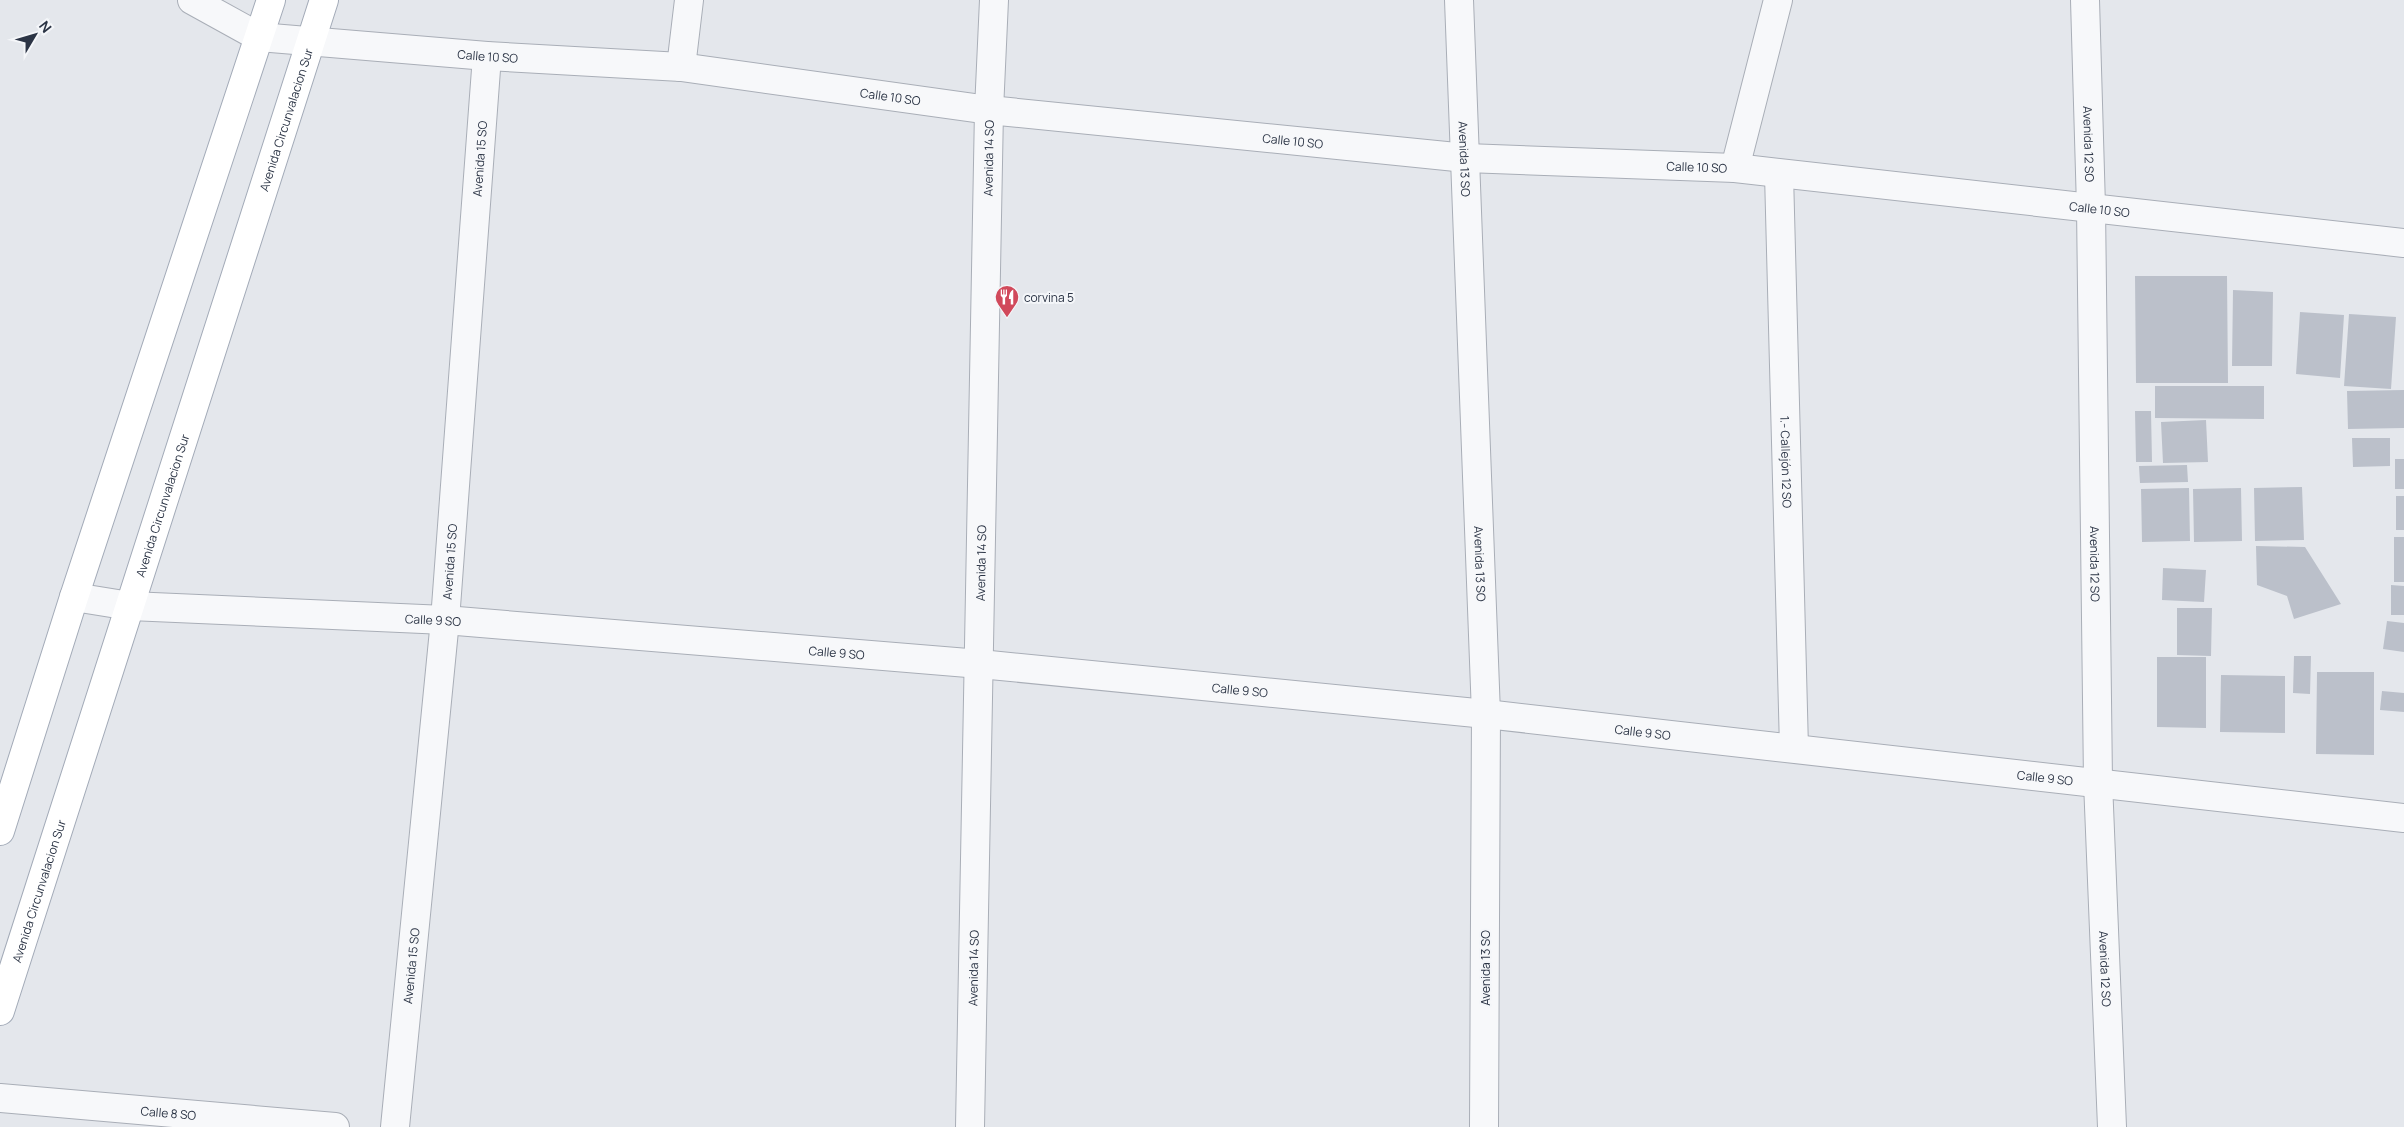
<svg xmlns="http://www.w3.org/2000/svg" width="2404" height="1127" viewBox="0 0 2404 1127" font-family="Manrope,sans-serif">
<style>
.building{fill:#bbc0ca}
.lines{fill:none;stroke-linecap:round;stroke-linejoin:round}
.minor-casing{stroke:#a9aeb7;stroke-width:30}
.major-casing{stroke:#a3abb8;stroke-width:30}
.minor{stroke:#f7f8fa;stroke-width:28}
.major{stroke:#fff;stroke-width:28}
.labels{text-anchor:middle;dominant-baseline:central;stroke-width:4;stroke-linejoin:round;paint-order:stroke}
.street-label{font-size:12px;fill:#2b3445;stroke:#f4f6f9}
.poi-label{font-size:12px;fill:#2b3445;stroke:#f4f6f9;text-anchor:start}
</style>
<rect width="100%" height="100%" fill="#e4e7ec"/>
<path class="building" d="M 2135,276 L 2227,276 L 2228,383 L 2136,383 Z
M 2233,290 L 2273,292 L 2272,366 L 2232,366 Z
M 2300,312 L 2344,315 L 2340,378 L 2296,374 Z
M 2349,314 L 2396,317 L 2391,389 L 2344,386 Z
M 2155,386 L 2264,386 L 2264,419 L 2155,418 Z
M 2404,390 L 2404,428 L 2348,429 L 2347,391 Z
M 2135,411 L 2151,411 L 2152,462 L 2136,462 Z
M 2206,420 L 2208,462 L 2163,463 L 2161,422 Z
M 2352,438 L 2390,438 L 2390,466 L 2353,467 Z
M 2395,459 L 2404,459 L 2404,489 L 2395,489 Z
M 2187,465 L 2188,482 L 2140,483 L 2139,466 Z
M 2302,487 L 2304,540 L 2255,541 L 2254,488 Z
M 2189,488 L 2190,541 L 2142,542 L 2141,489 Z
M 2241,488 L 2242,541 L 2194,542 L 2193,489 Z
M 2396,496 L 2404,496 L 2404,530 L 2396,530 Z
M 2394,537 L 2404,537 L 2404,582 L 2394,582 Z
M 2256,546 L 2305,547 L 2341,604 L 2294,619 L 2287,596 L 2257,585 Z
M 2163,568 L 2206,570 L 2204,602 L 2162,600 Z
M 2391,585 L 2404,586 L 2404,615 L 2391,615 Z
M 2177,608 L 2212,608 L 2211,656 L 2177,655 Z
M 2387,621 L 2404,623 L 2404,652 L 2383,649 Z
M 2294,656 L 2311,656 L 2310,694 L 2293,693 Z
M 2157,657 L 2206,657 L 2206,728 L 2157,727 Z
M 2317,672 L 2374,672 L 2374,755 L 2316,754 Z
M 2221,675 L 2285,676 L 2285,733 L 2220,732 Z
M 2382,691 L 2404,693 L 2404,712 L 2380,710 Z"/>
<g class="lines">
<g class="minor-casing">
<g id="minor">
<path id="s1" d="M 192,0 L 259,37 L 487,56 L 681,67 L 989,110 L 1466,158 L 1735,168 L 2404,243"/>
<path id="s2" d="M 1459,0 L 1486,714 L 1484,1127"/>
<path id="s3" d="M 2085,0 L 2091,207 L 2098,782 L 2112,1127"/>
<path d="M 681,67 L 689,0"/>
<path d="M 1735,168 L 1778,0"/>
<path id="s4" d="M 1779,174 L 1794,748"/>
<path id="s5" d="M 74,597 L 130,606 L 445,620 L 980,664 L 1486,714 L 2404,818"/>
<path id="s6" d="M 0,1098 L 335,1127"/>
<path id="s7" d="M 395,1127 L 445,620 L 487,56"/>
<path id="s8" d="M 970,1127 L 989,110 L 994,0"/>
</g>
</g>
<g class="major-casing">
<g id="major">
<path d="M 0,831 L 74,597 L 271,0"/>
<path id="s9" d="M 0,1011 L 324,0"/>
</g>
</g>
<use href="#minor" class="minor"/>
<use href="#major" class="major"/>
</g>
<defs>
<g id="restaurant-pin" transform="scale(1.25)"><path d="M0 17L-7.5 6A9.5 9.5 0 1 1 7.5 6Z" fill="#d1495b" stroke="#f4f6f9"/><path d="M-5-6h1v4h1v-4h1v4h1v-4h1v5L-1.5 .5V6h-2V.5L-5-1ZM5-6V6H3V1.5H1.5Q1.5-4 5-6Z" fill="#fff"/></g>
</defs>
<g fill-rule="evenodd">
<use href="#restaurant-pin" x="1007" y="297"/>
</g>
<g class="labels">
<g class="street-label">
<text stroke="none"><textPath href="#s1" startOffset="306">Calle 10 SO</textPath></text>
<text stroke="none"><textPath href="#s1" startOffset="711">Calle 10 SO</textPath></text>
<text stroke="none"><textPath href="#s9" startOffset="936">Avenida Circunvalacion Sur</textPath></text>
<text stroke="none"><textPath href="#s1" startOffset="1116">Calle 10 SO</textPath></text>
<text stroke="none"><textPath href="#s3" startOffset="144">Avenida 12 SO</textPath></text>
<text stroke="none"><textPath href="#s7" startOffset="972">Avenida 15 SO</textPath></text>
<text stroke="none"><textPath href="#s8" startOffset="969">Avenida 14 SO</textPath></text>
<text stroke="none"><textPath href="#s2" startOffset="159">Avenida 13 SO</textPath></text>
<text stroke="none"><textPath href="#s1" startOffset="1521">Calle 10 SO</textPath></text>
<text stroke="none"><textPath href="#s1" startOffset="1926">Calle 10 SO</textPath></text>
<text stroke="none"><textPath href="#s4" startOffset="288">1.- Callejón 12 SO</textPath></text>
<text stroke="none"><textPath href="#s9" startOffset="531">Avenida Circunvalacion Sur</textPath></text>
<text stroke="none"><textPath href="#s7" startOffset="568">Avenida 15 SO</textPath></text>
<text stroke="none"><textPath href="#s8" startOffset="564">Avenida 14 SO</textPath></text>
<text stroke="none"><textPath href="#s2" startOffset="564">Avenida 13 SO</textPath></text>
<text stroke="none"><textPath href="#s3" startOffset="564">Avenida 12 SO</textPath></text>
<text stroke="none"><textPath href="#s5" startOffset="360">Calle 9 SO</textPath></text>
<text stroke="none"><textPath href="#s5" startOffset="765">Calle 9 SO</textPath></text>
<text stroke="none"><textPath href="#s5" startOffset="1170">Calle 9 SO</textPath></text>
<text stroke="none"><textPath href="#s5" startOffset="1575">Calle 9 SO</textPath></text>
<text stroke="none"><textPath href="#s5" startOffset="1980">Calle 9 SO</textPath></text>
<text stroke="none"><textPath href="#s9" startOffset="126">Avenida Circunvalacion Sur</textPath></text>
<text stroke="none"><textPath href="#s7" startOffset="162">Avenida 15 SO</textPath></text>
<text stroke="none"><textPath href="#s8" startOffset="159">Avenida 14 SO</textPath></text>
<text transform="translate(1485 968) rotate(-90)">Avenida 13 SO</text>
<text stroke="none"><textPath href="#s3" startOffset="969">Avenida 12 SO</textPath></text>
<text stroke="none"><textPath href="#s6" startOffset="169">Calle 8 SO</textPath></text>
</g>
<g class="poi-label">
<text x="1024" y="297">corvina 5</text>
</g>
</g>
<g transform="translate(35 35) rotate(52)" stroke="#f4f6f9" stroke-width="4" paint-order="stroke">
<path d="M0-4L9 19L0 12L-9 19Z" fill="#2b3445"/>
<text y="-8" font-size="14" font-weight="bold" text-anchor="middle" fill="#2b3445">N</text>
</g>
</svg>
